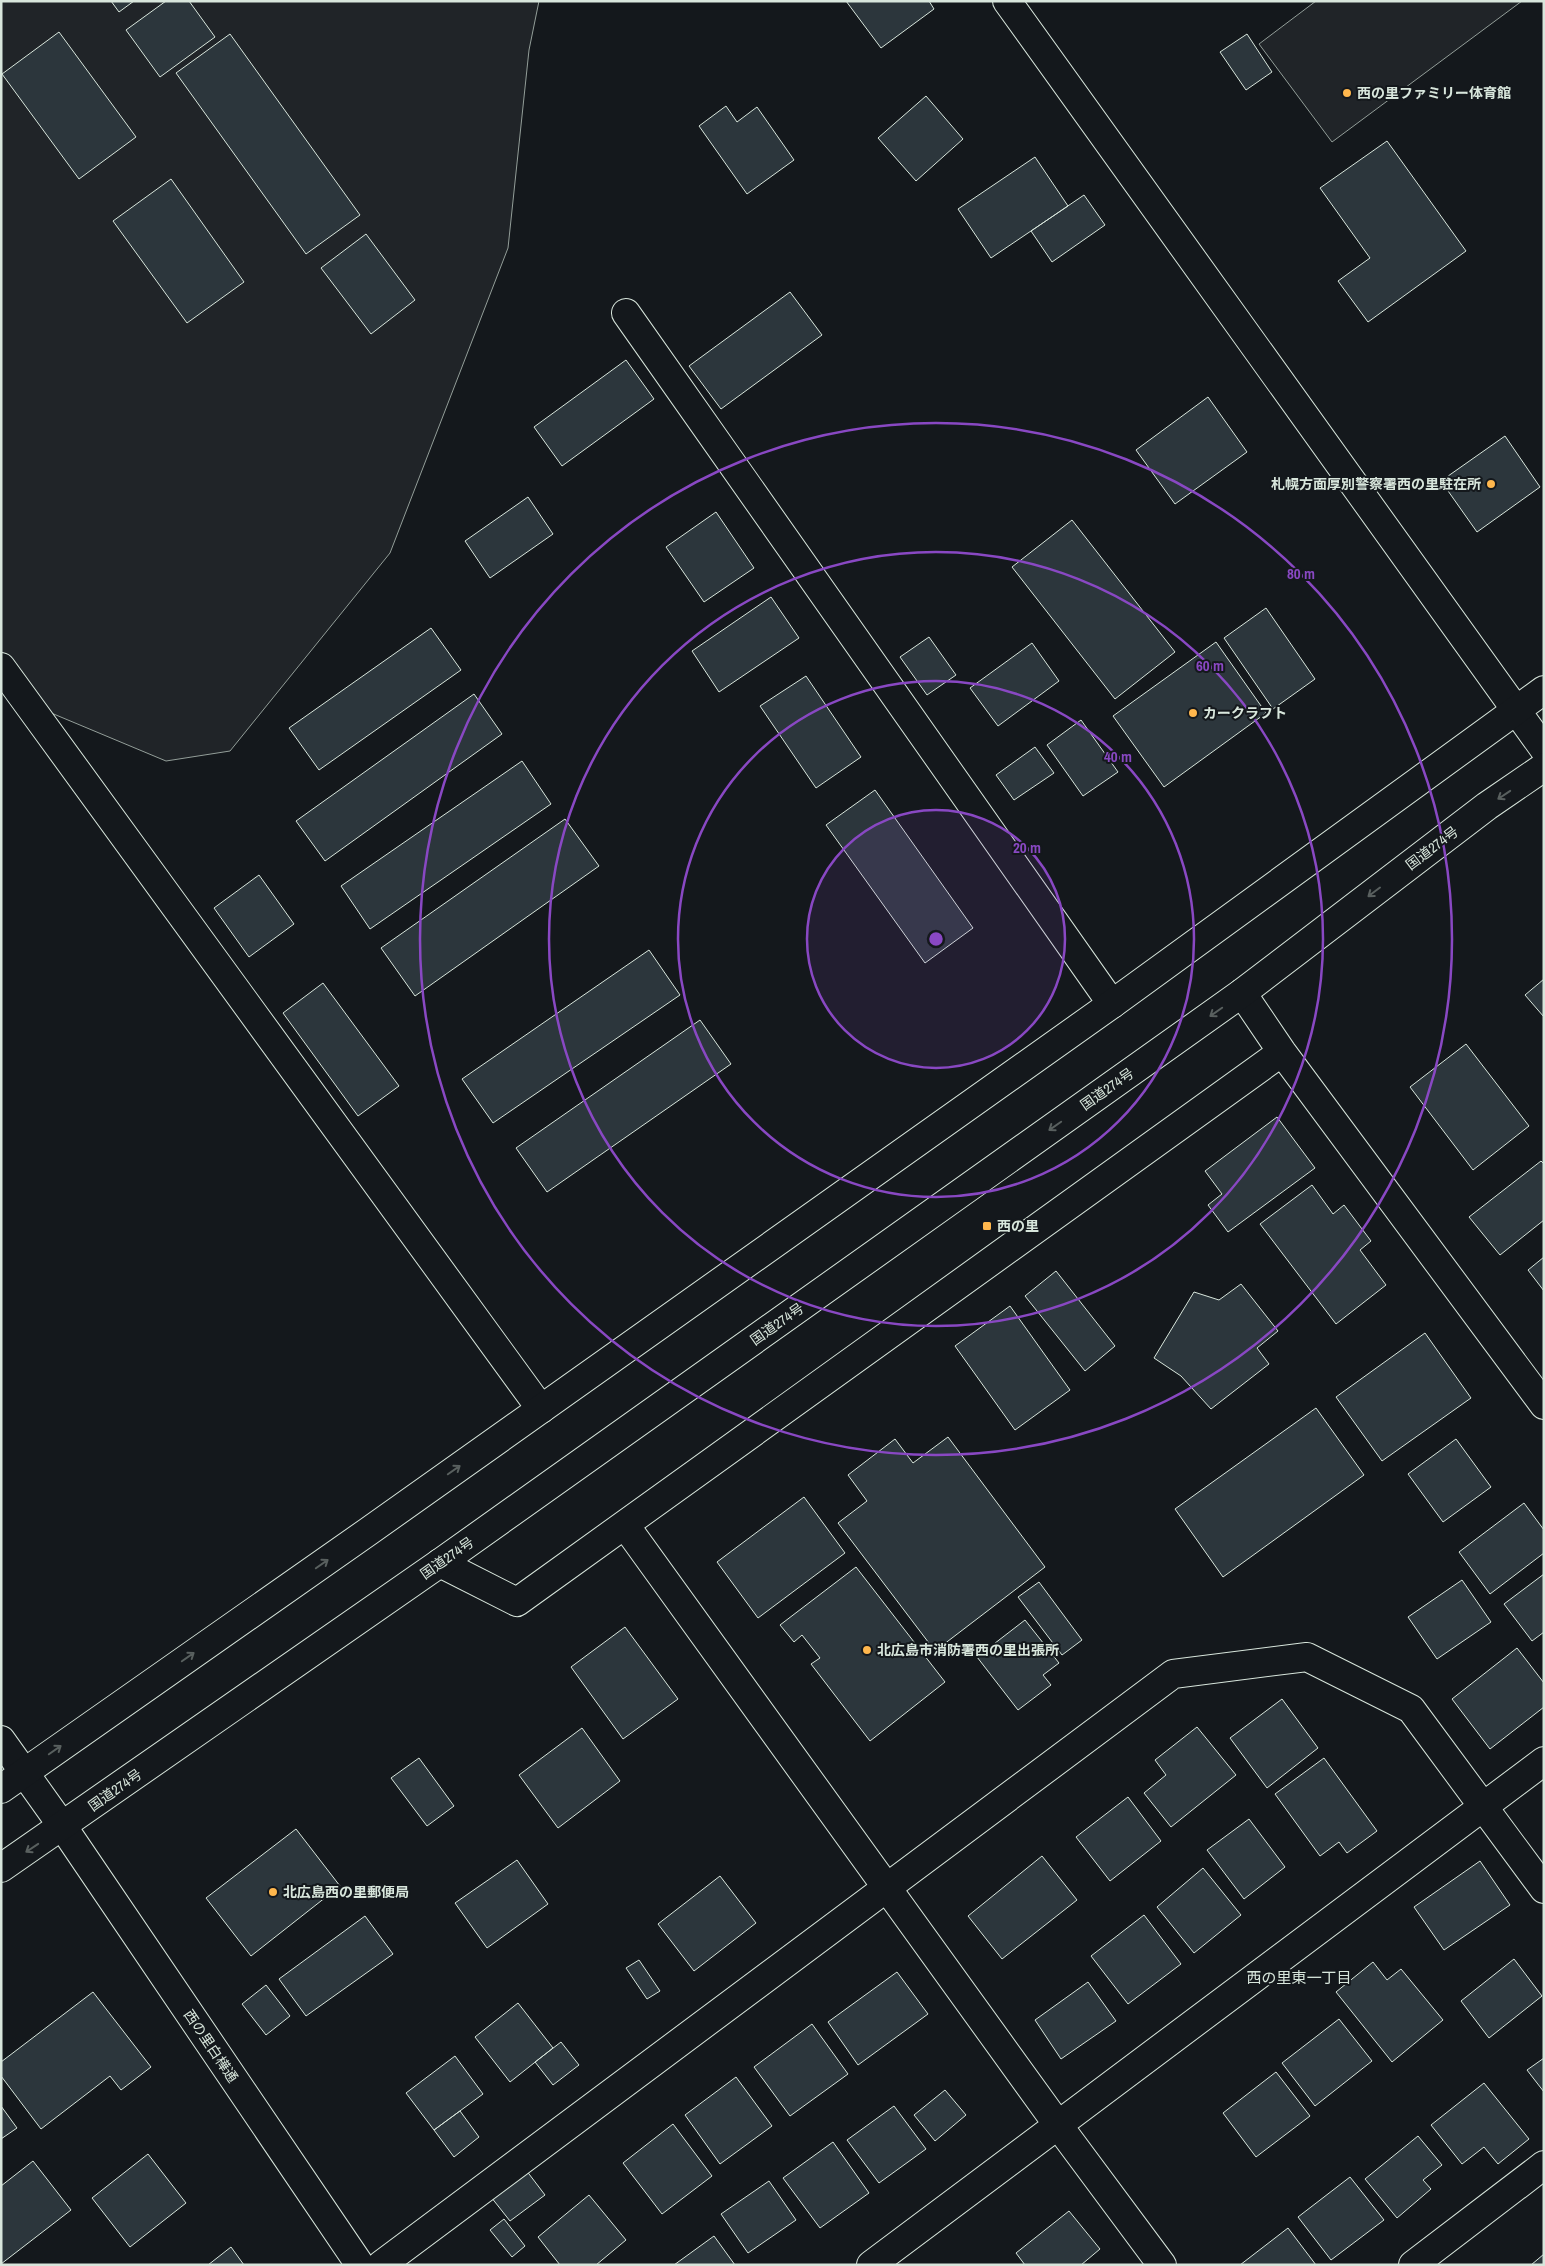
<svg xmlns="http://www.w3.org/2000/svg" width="1545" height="2266" viewBox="0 0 1545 2266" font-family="'Archivo Narrow','Noto Sans JP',sans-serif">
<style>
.green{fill:#202428;stroke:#939e99}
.building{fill:#2c363c;stroke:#d8e6dc}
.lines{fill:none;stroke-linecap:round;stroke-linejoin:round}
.street-casing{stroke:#d8e6dc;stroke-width:30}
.highway-casing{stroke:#d8e6dc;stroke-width:30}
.street{stroke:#14181c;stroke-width:28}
.highway{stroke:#14181c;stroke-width:28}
.oneway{stroke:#59605f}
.ring{fill:none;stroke:#8948c3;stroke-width:2.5}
.poi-dot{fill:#ffb74d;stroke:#14181c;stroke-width:2}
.labels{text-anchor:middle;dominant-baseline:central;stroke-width:4;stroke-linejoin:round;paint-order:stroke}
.poi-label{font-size:14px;font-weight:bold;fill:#d8e6dc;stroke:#14181c;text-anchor:start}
.street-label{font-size:14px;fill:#d8e6dc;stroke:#14181c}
.neighbourhood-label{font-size:15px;fill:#d8e6dc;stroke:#14181c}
.centre{fill:#8948c3;stroke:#14181c;stroke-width:2.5}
.ring-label{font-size:15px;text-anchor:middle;font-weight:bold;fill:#8948c3;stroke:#14181c;stroke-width:4;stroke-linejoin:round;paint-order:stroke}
</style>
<rect width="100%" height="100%" fill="#14181c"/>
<path class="green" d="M 1,1 L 539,1 L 529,50 L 508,248 L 390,553 L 230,751 L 166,761 L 1,692 Z
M 1316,1 L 1522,1 L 1332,142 L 1259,44 Z"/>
<path class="building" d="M 111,1 L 134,1 L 119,12 Z
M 166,1 L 189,1 L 215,37 L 160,77 L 126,30 Z
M 846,1 L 929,1 L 934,9 L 881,48 Z
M 59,32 L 136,137 L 79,179 L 2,74 Z
M 230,34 L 360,215 L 306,254 L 176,73 Z
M 1247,34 L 1272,72 L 1246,90 L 1220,52 Z
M 926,96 L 963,139 L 916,181 L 878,138 Z
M 726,106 L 737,122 L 757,107 L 794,160 L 747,194 L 699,126 Z
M 1387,141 L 1466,251 L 1368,322 L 1338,281 L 1370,258 L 1320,188 Z
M 1035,157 L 1068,206 L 991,258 L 958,209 Z
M 171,179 L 244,282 L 187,323 L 113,221 Z
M 1084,195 L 1105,225 L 1052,262 L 1031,231 Z
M 366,234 L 415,300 L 371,334 L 321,268 Z
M 790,292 L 822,335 L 721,409 L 689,366 Z
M 626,360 L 654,399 L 562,466 L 534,427 Z
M 1208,397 L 1247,452 L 1175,504 L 1136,450 Z
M 1505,436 L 1540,487 L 1477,532 L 1441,481 Z
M 528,497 L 553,534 L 490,578 L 465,541 Z
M 716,512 L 754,568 L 704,602 L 666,547 Z
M 1072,520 L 1175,652 L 1115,699 L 1012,567 Z
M 771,597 L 799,638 L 719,692 L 692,651 Z
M 1266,608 L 1315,679 L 1273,709 L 1224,638 Z
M 431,628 L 461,670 L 319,770 L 289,728 Z
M 929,637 L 956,675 L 927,695 L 900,657 Z
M 1216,642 L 1266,713 L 1164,787 L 1113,716 Z
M 1032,643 L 1059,681 L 998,726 L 970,688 Z
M 806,676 L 861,757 L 816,788 L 760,706 Z
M 474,694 L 502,734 L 325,861 L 296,821 Z
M 1081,720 L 1118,772 L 1083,796 L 1047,745 Z
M 1035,747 L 1054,773 L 1014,800 L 996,775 Z
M 522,761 L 551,804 L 370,929 L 341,886 Z
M 875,790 L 973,928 L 925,963 L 826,825 Z
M 565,819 L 599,866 L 415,996 L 381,948 Z
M 259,875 L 294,924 L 249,957 L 214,908 Z
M 649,950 L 680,995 L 493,1123 L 462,1079 Z
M 1544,979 L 1544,1017 L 1525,995 Z
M 323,983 L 399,1086 L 358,1116 L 283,1013 Z
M 700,1020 L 731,1064 L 547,1192 L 516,1148 Z
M 1466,1044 L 1529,1126 L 1473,1170 L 1410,1087 Z
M 1277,1117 L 1315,1168 L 1228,1232 L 1208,1205 L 1222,1194 L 1205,1171 Z
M 1541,1161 L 1544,1164 L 1544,1220 L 1500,1255 L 1469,1217 Z
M 1312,1185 L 1333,1214 L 1344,1205 L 1371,1241 L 1360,1250 L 1386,1285 L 1336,1324 L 1260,1224 Z
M 1544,1257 L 1544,1291 L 1528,1270 Z
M 1056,1271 L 1115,1346 L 1085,1371 L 1025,1296 Z
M 1241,1284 L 1278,1331 L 1257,1348 L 1269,1364 L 1211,1409 L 1181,1376 L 1154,1358 L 1194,1292 L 1219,1300 Z
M 1010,1306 L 1070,1390 L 1015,1430 L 955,1346 Z
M 1425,1333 L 1471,1398 L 1382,1461 L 1336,1397 Z
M 1316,1408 L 1364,1475 L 1223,1577 L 1175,1509 Z
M 948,1437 L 1045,1567 L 935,1651 L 838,1523 L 867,1501 L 848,1475 L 895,1439 L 913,1463 Z
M 1456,1439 L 1491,1487 L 1443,1522 L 1408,1474 Z
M 804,1497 L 845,1553 L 758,1618 L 717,1562 Z
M 1524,1503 L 1544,1530 L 1544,1553 L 1490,1594 L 1459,1552 Z
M 856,1567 L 945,1682 L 870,1741 L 811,1664 L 820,1658 L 802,1635 L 794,1642 L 780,1625 Z
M 1544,1574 L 1544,1632 L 1532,1641 L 1504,1604 Z
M 1462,1580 L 1491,1622 L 1437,1659 L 1408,1617 Z
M 1039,1582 L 1082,1640 L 1062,1655 L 1018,1597 Z
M 1025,1620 L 1059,1663 L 1043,1675 L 1051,1685 L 1018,1710 L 977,1657 Z
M 625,1627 L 678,1699 L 623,1739 L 571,1667 Z
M 1517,1648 L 1544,1683 L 1544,1707 L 1490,1749 L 1452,1699 Z
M 1282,1699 L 1318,1748 L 1267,1788 L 1230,1738 Z
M 1197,1727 L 1236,1775 L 1171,1827 L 1144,1793 L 1166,1775 L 1155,1760 Z
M 582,1728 L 620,1781 L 558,1828 L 519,1775 Z
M 419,1758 L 454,1806 L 427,1826 L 391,1778 Z
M 1324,1758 L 1377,1831 L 1347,1853 L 1339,1842 L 1320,1856 L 1275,1794 Z
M 1128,1797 L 1161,1841 L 1110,1881 L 1076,1837 Z
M 1249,1819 L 1285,1867 L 1244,1899 L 1207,1850 Z
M 296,1829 L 340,1886 L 251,1956 L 206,1898 Z
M 1042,1856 L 1077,1900 L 1002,1959 L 968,1916 Z
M 517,1860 L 548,1904 L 487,1948 L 455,1903 Z
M 1480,1861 L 1510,1905 L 1444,1950 L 1414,1907 Z
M 1203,1868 L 1241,1915 L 1194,1953 L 1157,1907 Z
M 720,1876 L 756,1923 L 694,1971 L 658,1924 Z
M 1144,1915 L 1181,1964 L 1128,2004 L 1091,1956 Z
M 365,1916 L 393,1954 L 306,2016 L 279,1979 Z
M 1514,1959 L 1542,1996 L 1489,2038 L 1461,2001 Z
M 639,1960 L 660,1991 L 647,1999 L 626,1968 Z
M 1373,1962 L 1387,1980 L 1401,1969 L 1443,2020 L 1392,2062 L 1336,1992 Z
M 897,1972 L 928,2014 L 858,2065 L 828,2022 Z
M 1088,1982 L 1116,2021 L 1061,2059 L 1035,2020 Z
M 266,1985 L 290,2016 L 266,2035 L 242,2004 Z
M 93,1992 L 151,2067 L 121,2090 L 110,2076 L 41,2129 L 1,2076 L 1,2062 Z
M 518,2003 L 553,2048 L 510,2082 L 475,2037 Z
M 1339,2019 L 1372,2061 L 1315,2106 L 1282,2063 Z
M 812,2024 L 848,2074 L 790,2116 L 754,2067 Z
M 561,2042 L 579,2065 L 553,2085 L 535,2062 Z
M 455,2056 L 483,2094 L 434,2130 L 406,2093 Z
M 1544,2058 L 1544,2092 L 1527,2070 Z
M 1276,2072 L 1310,2116 L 1256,2157 L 1223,2113 Z
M 736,2077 L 772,2126 L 720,2164 L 685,2115 Z
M 1484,2083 L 1529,2139 L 1498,2164 L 1484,2147 L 1462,2164 L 1431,2125 Z
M 945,2090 L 966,2115 L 935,2141 L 914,2115 Z
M 1,2106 L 17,2128 L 1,2139 Z
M 894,2106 L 926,2149 L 879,2183 L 847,2140 Z
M 460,2111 L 479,2137 L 454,2157 L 434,2130 Z
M 673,2124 L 712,2176 L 662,2214 L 623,2163 Z
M 1418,2136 L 1442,2165 L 1423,2180 L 1431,2189 L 1397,2218 L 1365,2179 Z
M 833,2142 L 869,2193 L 820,2228 L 783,2178 Z
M 148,2154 L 186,2203 L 130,2247 L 92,2198 Z
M 33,2161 L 71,2210 L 1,2264 L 1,2186 Z
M 526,2170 L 545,2195 L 510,2221 L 491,2197 Z
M 1350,2177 L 1384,2220 L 1331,2260 L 1298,2217 Z
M 769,2181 L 796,2220 L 748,2253 L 721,2214 Z
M 589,2195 L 626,2240 L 596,2265 L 560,2265 L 538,2237 Z
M 1069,2211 L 1100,2249 L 1081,2265 L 1025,2265 L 1016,2253 Z
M 504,2219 L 525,2246 L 512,2257 L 490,2230 Z
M 1288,2228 L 1316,2265 L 1240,2265 Z
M 714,2236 L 735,2265 L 674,2265 Z
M 231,2247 L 244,2265 L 208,2265 Z
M 1544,2254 L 1544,2265 L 1531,2265 Z"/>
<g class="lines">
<g class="street-casing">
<path id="street" d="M 1007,1 L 1544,749
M 626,313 L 1112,1004
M 1,667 L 541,1409
M 1242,993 L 1282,1052 L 1544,1405
M 625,1525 L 1058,2125 L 1162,2265
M 440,1563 L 517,1602 L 1282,1052
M 1,1740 L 63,1827 L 360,2265
M 381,2265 L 1173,1674 L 1307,1657 L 1411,1709 L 1544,1889
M 871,2265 L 1544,1761
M 1413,2265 L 1544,2165"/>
</g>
<g class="highway-casing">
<path id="highway" d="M 1,1789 L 369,1531 L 1112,1004 L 1544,690
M 1,1868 L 440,1563 L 1242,993 L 1487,806 L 1544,767"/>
</g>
<use href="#street" class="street"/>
<use href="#highway" class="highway"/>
</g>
<defs><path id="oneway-shaft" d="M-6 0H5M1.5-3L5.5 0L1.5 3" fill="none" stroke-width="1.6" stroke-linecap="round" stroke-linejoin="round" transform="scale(1.25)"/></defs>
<g class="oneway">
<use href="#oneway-shaft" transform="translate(1504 795) rotate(146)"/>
<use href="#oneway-shaft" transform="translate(1374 892) rotate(143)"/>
<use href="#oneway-shaft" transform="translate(1216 1012) rotate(145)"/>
<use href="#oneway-shaft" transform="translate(1055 1126) rotate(145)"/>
<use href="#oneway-shaft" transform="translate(454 1470) rotate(-35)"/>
<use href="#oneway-shaft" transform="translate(322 1564) rotate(-35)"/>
<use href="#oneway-shaft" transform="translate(188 1657) rotate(-35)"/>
<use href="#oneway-shaft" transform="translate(55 1750) rotate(-35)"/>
<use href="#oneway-shaft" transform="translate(32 1848) rotate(146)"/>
</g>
<circle cx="936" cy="939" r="129" fill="#8948c3" fill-opacity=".12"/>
<g class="ring">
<circle cx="936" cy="939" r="129"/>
<circle cx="936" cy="939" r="258"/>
<circle cx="936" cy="939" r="387"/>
<circle cx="936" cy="939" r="516"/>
</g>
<g class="poi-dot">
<circle cx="1347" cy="93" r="5"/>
<circle cx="1491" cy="484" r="5"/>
<circle cx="1193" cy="713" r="5"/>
<rect x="982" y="1221" width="10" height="10" rx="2.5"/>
<circle cx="867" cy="1650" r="5"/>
<circle cx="273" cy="1892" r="5"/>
</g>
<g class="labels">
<g class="poi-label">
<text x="1357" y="93">西の里ファミリー体育館</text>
<text x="1481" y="484" text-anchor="end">札幌方面厚別警察署西の里駐在所</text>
<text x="1203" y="713">カークラフト</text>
<text x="997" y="1226">西の里</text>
<text x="877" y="1650">北広島市消防署西の里出張所</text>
<text x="283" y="1892">北広島西の里郵便局</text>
</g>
<g class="street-label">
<text transform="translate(1432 848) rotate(-37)">国道274号</text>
<text transform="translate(1107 1089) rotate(-35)">国道274号</text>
<text transform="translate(777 1324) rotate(-35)">国道274号</text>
<text transform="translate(447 1558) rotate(-35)">国道274号</text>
<text transform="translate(115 1790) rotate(-35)">国道274号</text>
<text transform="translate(211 2046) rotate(56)">西の里白樺通</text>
</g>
<g class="neighbourhood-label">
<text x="1299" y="1977">西の里東一丁目</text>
</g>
</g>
<circle cx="936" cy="939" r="8" class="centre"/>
<g class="ring-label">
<text x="1301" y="579">80 m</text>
<text x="1210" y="671">60 m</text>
<text x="1118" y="762">40 m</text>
<text x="1027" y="853">20 m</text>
</g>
<rect width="1545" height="2266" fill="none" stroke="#d8e6dc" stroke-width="5"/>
</svg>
